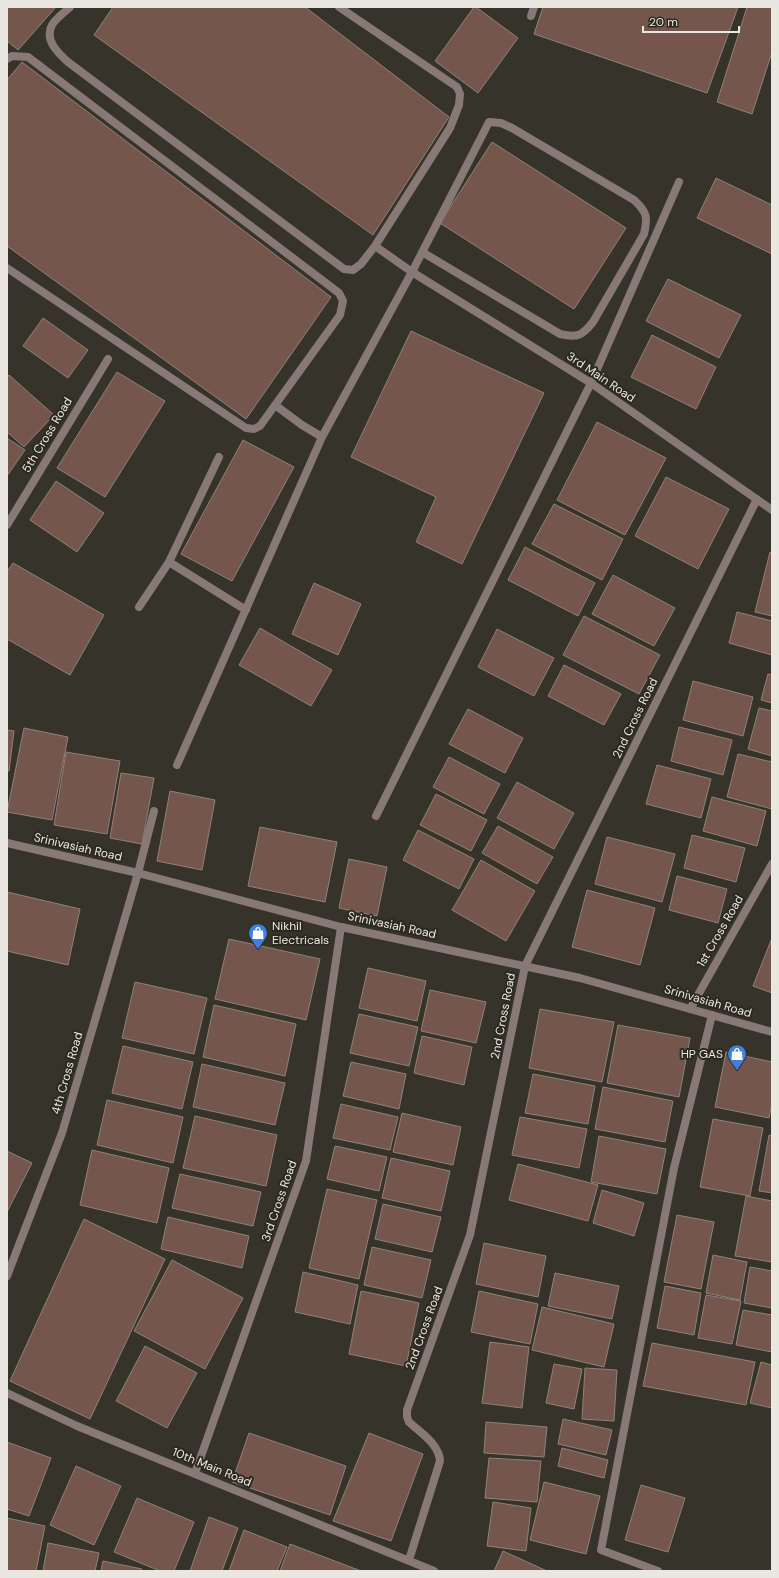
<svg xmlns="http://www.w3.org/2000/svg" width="779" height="1578" viewBox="0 0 779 1578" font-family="'DM Sans',sans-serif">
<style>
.building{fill:#74564c;stroke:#8f817c}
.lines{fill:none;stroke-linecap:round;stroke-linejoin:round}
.minor{stroke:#887976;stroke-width:8}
.tertiary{stroke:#887976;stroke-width:8}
.labels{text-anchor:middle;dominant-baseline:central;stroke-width:4;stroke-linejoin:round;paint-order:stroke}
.street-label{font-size:12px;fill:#e8e7e0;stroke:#2c2a1f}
.poi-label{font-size:12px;fill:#e8e7e0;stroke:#2c2a1f;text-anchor:start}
</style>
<rect width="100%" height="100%" fill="#363429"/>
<path class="building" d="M 7,7 L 56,7 L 18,50 L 7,41 Z
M 113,7 L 305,7 L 449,117 L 373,235 L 94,35 Z
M 474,7 L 476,7 L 518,38 L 478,93 L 435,61 Z
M 543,7 L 738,7 L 707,93 L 534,34 Z
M 747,7 L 772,7 L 772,52 L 752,114 L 717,102 Z
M 22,62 L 331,297 L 246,419 L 7,246 L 7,80 Z
M 492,142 L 626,228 L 574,309 L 440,223 Z
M 716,178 L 772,205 L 772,254 L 697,218 Z
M 668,279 L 741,315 L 719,358 L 646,321 Z
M 43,318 L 88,350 L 68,378 L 23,346 Z
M 411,331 L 544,393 L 462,564 L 416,542 L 436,497 L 351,457 Z
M 652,335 L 716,367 L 696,409 L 631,377 Z
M 117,372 L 165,401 L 105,497 L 57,468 Z
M 9,375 L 54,415 L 24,447 L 7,432 L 7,378 Z
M 597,422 L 666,458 L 625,535 L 557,500 Z
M 7,438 L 25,450 L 7,476 Z
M 243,440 L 294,467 L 232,581 L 181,554 Z
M 666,477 L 729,509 L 698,569 L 635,536 Z
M 56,481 L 104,513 L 77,552 L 30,520 Z
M 554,504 L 623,539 L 602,580 L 532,544 Z
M 525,547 L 595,583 L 578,616 L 508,580 Z
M 770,552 L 772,553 L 772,616 L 755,612 Z
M 13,563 L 104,615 L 70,675 L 7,639 L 7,572 Z
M 613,575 L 675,608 L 654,646 L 592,614 Z
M 314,583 L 361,604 L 338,655 L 292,634 Z
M 737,612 L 772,621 L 772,655 L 729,643 Z
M 584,616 L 660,655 L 639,694 L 563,655 Z
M 260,628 L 332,670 L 311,706 L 239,665 Z
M 497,629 L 554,658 L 534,696 L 478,667 Z
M 564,665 L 621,694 L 604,725 L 548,696 Z
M 768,674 L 772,675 L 772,703 L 761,700 Z
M 693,681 L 753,697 L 743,736 L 683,720 Z
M 759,708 L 772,711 L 772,756 L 748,749 Z
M 468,709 L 523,738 L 505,773 L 449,744 Z
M 679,727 L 732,740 L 723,775 L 671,761 Z
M 24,728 L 68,737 L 52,820 L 7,812 Z
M 7,730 L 14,731 L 9,771 L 7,771 Z
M 66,752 L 120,761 L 107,834 L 54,825 Z
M 738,754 L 772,762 L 772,809 L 727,797 Z
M 449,757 L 500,784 L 484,814 L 433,787 Z
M 657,765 L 711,779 L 701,818 L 646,804 Z
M 121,773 L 154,778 L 142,844 L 110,838 Z
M 517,782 L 574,813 L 554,849 L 497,818 Z
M 170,791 L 215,800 L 202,870 L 157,861 Z
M 436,794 L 487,820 L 471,851 L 420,825 Z
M 712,797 L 766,811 L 757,846 L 703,831 Z
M 498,826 L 553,857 L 537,884 L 482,853 Z
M 260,827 L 337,842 L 325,902 L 248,886 Z
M 418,830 L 474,859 L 459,889 L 403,860 Z
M 692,835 L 745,848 L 736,882 L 684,868 Z
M 607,837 L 675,854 L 662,902 L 595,884 Z
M 349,859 L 387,867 L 377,916 L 339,908 Z
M 481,860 L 535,891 L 506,941 L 452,910 Z
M 677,876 L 727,889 L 718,923 L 669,910 Z
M 587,890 L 655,908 L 640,965 L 572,947 Z
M 7,892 L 80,909 L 68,965 L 7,951 Z
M 772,938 L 772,993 L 753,986 Z
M 229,939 L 320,959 L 306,1020 L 215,999 Z
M 368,968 L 426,981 L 417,1021 L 359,1008 Z
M 135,982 L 207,998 L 194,1054 L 122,1038 Z
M 430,990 L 486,1002 L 476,1043 L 421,1031 Z
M 214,1005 L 296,1024 L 285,1076 L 203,1057 Z
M 540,1009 L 614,1022 L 602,1082 L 529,1068 Z
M 359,1014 L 418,1027 L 409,1066 L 350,1053 Z
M 618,1025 L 690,1038 L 679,1097 L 607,1083 Z
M 422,1036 L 472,1047 L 464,1085 L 414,1073 Z
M 123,1046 L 193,1062 L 182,1109 L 112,1093 Z
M 726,1052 L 772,1062 L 772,1104 L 769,1118 L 715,1107 Z
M 351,1062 L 406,1074 L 399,1109 L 343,1096 Z
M 202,1064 L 285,1083 L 275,1125 L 193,1107 Z
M 533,1074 L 595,1086 L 588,1124 L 525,1113 Z
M 603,1087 L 673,1101 L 665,1142 L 595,1129 Z
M 107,1100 L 183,1117 L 173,1163 L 97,1145 Z
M 341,1104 L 398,1117 L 390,1150 L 333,1138 Z
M 402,1113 L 461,1127 L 453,1165 L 393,1152 Z
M 195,1116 L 277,1135 L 266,1186 L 183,1168 Z
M 520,1117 L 587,1129 L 579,1168 L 512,1155 Z
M 713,1119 L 763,1128 L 750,1196 L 700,1187 Z
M 769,1135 L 772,1136 L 772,1193 L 759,1191 Z
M 599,1136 L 666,1149 L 657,1194 L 591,1182 Z
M 335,1146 L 387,1157 L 379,1191 L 327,1179 Z
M 92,1150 L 169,1168 L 157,1223 L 80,1205 Z
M 7,1151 L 32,1163 L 7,1212 Z
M 391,1158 L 450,1171 L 441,1211 L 382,1198 Z
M 518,1164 L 598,1185 L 588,1221 L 509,1200 Z
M 180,1174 L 261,1192 L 253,1226 L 172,1208 Z
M 327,1189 L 377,1200 L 359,1279 L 309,1268 Z
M 602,1190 L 644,1203 L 634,1236 L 593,1223 Z
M 746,1196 L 772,1201 L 772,1262 L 735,1256 Z
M 383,1204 L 441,1217 L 432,1252 L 375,1239 Z
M 677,1215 L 714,1222 L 701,1289 L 664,1282 Z
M 168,1217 L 249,1236 L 242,1268 L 161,1249 Z
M 84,1219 L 165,1259 L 90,1419 L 10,1381 Z
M 484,1243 L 546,1256 L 538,1297 L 476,1284 Z
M 372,1247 L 431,1260 L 422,1298 L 364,1285 Z
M 713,1255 L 747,1262 L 740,1300 L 706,1293 Z
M 172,1260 L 243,1298 L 205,1369 L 134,1331 Z
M 750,1267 L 772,1271 L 772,1308 L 744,1303 Z
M 303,1272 L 358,1285 L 350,1324 L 295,1312 Z
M 555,1273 L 619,1286 L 612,1319 L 548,1306 Z
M 665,1286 L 701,1293 L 694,1335 L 657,1328 Z
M 361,1291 L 419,1303 L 406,1366 L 349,1354 Z
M 479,1291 L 538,1304 L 530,1344 L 471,1332 Z
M 706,1295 L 741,1301 L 732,1344 L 698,1338 Z
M 542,1307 L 614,1324 L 604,1367 L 532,1350 Z
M 743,1310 L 772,1315 L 772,1352 L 736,1345 Z
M 490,1342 L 529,1347 L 522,1408 L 482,1403 Z
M 652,1343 L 755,1362 L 746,1405 L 643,1386 Z
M 145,1346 L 197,1373 L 167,1428 L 116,1401 Z
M 761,1362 L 772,1365 L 772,1408 L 750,1403 Z
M 554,1364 L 582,1369 L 574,1409 L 546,1403 Z
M 585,1368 L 617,1370 L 614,1421 L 582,1419 Z
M 563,1419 L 612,1430 L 606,1455 L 558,1444 Z
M 486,1422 L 547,1427 L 544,1457 L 484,1453 Z
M 249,1433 L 346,1466 L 330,1515 L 232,1482 Z
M 369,1433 L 423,1454 L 391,1541 L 333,1521 Z
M 7,1442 L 51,1458 L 29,1516 L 7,1509 Z
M 562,1448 L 608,1460 L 604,1478 L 558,1466 Z
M 489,1458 L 541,1461 L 537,1502 L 485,1498 Z
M 76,1466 L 121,1486 L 94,1545 L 50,1525 Z
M 544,1482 L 600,1496 L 586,1554 L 530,1540 Z
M 641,1485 L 685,1498 L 668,1552 L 625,1540 Z
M 137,1498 L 194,1522 L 174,1571 L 160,1571 L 114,1552 Z
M 493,1502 L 531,1508 L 526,1551 L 487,1546 Z
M 209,1517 L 238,1528 L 222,1571 L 190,1571 Z
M 7,1518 L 45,1526 L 36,1571 L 7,1571 Z
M 244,1530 L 287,1547 L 277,1571 L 229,1571 Z
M 48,1543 L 99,1553 L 95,1571 L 43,1571 Z
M 290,1544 L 361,1571 L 280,1571 Z
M 503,1551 L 547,1571 L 494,1571 Z
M 103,1561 L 142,1569 L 141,1571 L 101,1571 Z"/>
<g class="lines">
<path class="minor" d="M 70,7 C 65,12 56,18 52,25 C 44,40 58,53 68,62 L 344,269 L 353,270 L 361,264 L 375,246 L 450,128 L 459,105 L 460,94 L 457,87 L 339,7
M 531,16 L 534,7
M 7,59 L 12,56 L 28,57 L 339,293 L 343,301 L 340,315 L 260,426 L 254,429 L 246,428 L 7,268
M 375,246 L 412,272 L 591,383 L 772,510
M 275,405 L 302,425 L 322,437
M 7,525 L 108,359
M 169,562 L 219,457
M 139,607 L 169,562 L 246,610
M 177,765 L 322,437 L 412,272 L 489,122 L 501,123 L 512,128 L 634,200 C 647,212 648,217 644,234 L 593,322 C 582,336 577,338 560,334 L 422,252
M 376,816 L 591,383 L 679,182
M 690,1009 L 772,864
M 7,1276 L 62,1133 L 138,873 L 154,811
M 7,1393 L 77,1426 L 434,1571
M 195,1473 L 306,1161 L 341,927
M 409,1560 L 440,1461 C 439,1444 421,1433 409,1422 L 407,1417 L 407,1410 L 470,1235 L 525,966 L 757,499
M 658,1571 L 601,1550 L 674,1168 L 712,1015"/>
<path class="tertiary" d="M 7,843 L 138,873 L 341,927 L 580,978 L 772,1032"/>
</g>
<defs>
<g id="shop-pin" transform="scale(1)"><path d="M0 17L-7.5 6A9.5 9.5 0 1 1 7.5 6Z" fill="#3f7fe0" stroke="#2c2a1f"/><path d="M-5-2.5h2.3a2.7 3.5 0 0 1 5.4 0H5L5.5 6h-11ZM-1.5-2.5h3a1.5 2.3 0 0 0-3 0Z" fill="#fff"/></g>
</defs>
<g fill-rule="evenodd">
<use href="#shop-pin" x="258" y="933"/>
<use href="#shop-pin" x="737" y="1054"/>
</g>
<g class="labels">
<g class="street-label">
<text transform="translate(601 377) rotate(34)">3rd Main Road</text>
<text transform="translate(47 435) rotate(-59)">5th Cross Road</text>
<text transform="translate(635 718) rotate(-64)">2nd Cross Road</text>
<text transform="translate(78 847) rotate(13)">Srinivasiah Road</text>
<text transform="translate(392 925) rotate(12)">Srinivasiah Road</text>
<text transform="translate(720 931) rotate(-60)">1st Cross Road</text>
<text transform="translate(708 1001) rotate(16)">Srinivasiah Road</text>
<text transform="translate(503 1016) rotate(-79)">2nd Cross Road</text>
<text transform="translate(67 1073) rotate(-74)">4th Cross Road</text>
<text transform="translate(279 1201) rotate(-71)">3rd Cross Road</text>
<text transform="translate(424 1328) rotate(-70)">2nd Cross Road</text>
<text transform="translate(212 1467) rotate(22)">10th Main Road</text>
</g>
<g class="poi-label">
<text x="272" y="926">Nikhil<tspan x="272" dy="14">Electricals</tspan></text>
<text x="723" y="1054" text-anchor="end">HP GAS</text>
</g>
</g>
<rect width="779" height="1578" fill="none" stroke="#e8e7e0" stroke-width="16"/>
<path d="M643 26v6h96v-6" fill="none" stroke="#e8e7e0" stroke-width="2"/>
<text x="649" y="26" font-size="12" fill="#e8e7e0" stroke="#2c2a1f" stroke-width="3" paint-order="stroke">20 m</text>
</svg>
